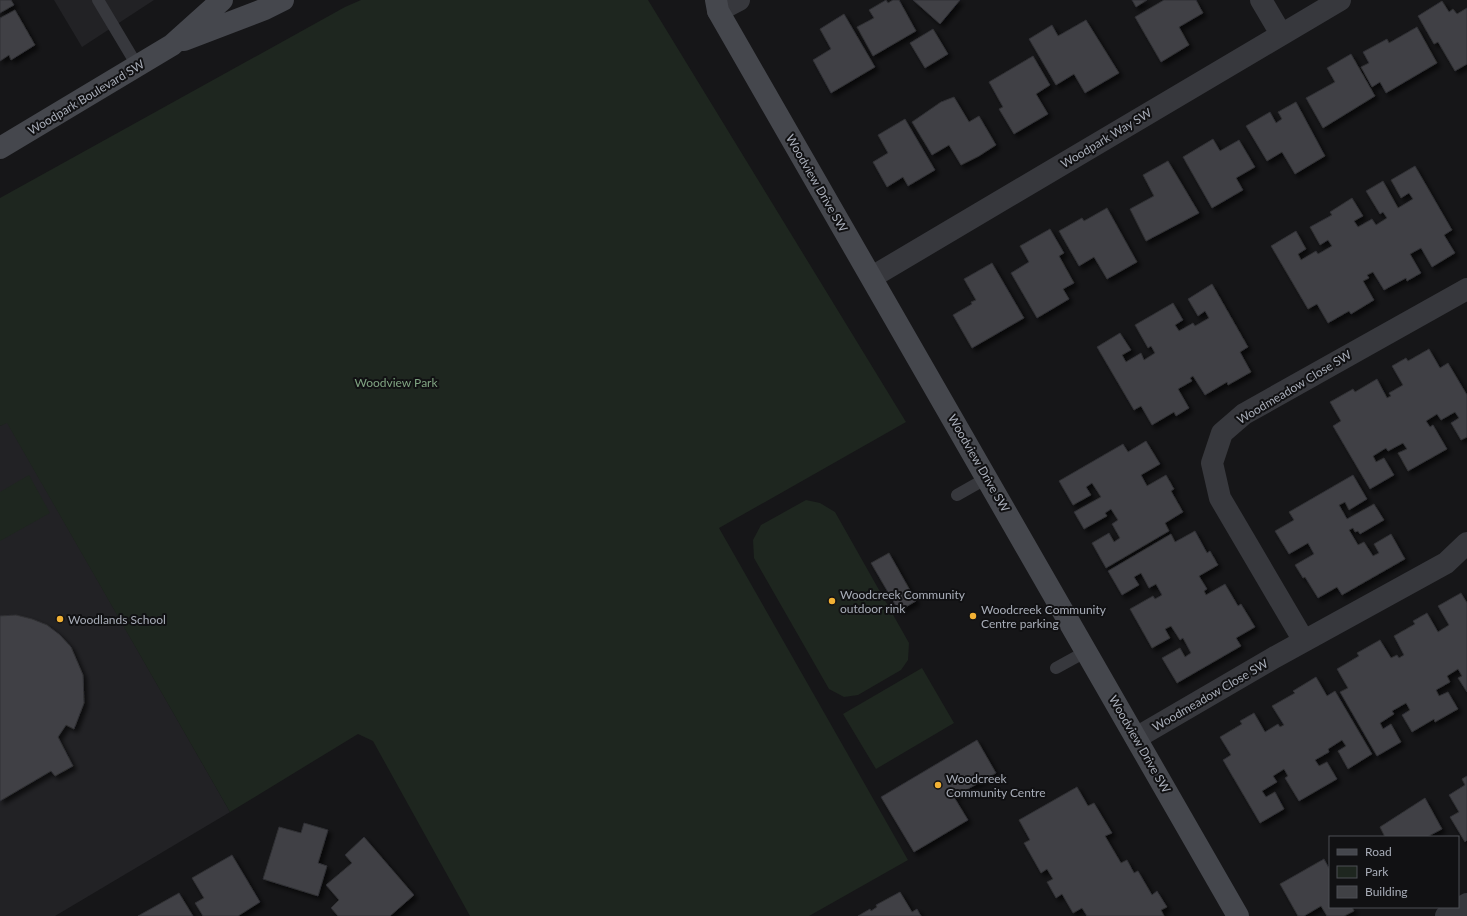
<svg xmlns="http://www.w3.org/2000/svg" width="1467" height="916" viewBox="0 0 1467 916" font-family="Lato,sans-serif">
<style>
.built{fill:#222225}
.green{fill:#1e261f}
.building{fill:#404145;stroke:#303034;filter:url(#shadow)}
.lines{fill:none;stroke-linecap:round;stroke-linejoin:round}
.lane{stroke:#37383d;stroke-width:12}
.street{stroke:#37383d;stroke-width:22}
.secondary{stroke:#45474d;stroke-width:22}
.poi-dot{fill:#f2b134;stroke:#111113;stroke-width:1.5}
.labels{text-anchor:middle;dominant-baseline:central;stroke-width:4;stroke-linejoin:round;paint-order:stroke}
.street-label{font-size:12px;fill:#a8adb8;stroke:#111113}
.park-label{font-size:12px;fill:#7fa381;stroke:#111113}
.poi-label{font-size:12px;fill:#a8adb8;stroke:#111113;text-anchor:start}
</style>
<defs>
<filter id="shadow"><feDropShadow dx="3.5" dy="3.5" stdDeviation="2" flood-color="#0009"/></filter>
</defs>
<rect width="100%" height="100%" fill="#161618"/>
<path class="built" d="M 54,0 L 154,0 L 82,47 Z
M 7,422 L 230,812 L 55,916 L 0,916 L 0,426 Z"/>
<path class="green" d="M 361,0 L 648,0 L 906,422 L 719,528 L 908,860 L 809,916 L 470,916 L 373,741 L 358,734 L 230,812 L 7,423 L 0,426 L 0,198 L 345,7 Z
M 29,475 L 50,513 L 0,541 L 0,492 Z
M 806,500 L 820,503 L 835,512 L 909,643 L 908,660 L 901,670 L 858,695 L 844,697 L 829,689 L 754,558 L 753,540 L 761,525 Z
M 922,668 L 954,723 L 876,769 L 843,714 Z"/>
<path class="building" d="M 0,0 L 11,0 L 14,5 L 0,13 Z
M 886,0 L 888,3 L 893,0 L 899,0 L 916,31 L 873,56 L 857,27 L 874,18 L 869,10 Z
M 913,0 L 960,0 L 940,24 Z
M 1132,0 L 1147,0 L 1136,7 Z
M 1164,0 L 1196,0 L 1203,13 L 1179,27 L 1189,45 L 1161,62 L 1135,17 Z
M 1442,1 L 1449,12 L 1453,9 L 1457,14 L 1467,8 L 1467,64 L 1455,71 L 1438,42 L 1434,44 L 1418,16 Z
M 15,10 L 35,45 L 11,60 L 9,55 L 0,61 L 0,18 Z
M 844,14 L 875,67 L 831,93 L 813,60 L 831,49 L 820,29 Z
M 1086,20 L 1119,73 L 1085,93 L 1074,74 L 1056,85 L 1029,39 L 1052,25 L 1058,36 Z
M 1417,27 L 1437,63 L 1386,93 L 1380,82 L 1372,87 L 1361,67 L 1369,63 L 1363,52 L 1387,39 L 1389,43 Z
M 933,29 L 948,54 L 925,68 L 910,43 Z
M 1351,54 L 1375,96 L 1323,128 L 1306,98 L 1335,82 L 1327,68 Z
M 1033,56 L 1050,85 L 1036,94 L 1048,114 L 1014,134 L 999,109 L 1003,107 L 989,82 Z
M 954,97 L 969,122 L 979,116 L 996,145 L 979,156 L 961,165 L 949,145 L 932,155 L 912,122 L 941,102 Z
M 1296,102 L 1325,156 L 1295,174 L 1282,152 L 1267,161 L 1246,126 L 1270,112 L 1276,123 L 1282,119 L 1278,112 Z
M 905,119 L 935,170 L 908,186 L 903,177 L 887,187 L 873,162 L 888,153 L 878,135 Z
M 1213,139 L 1220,151 L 1239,140 L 1255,167 L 1236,178 L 1243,190 L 1212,208 L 1183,157 Z
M 1168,161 L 1199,213 L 1146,241 L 1130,209 L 1154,196 L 1143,175 Z
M 1415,166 L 1452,230 L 1444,235 L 1455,253 L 1432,267 L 1421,248 L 1410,254 L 1421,273 L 1407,281 L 1406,278 L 1384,290 L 1373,272 L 1367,275 L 1369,278 L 1363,281 L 1374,300 L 1351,314 L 1349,311 L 1328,323 L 1317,304 L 1308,309 L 1271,246 L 1296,231 L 1306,249 L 1298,254 L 1301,260 L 1316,251 L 1318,254 L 1332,246 L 1328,240 L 1320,245 L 1310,227 L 1332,215 L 1330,212 L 1352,198 L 1363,216 L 1354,221 L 1358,227 L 1372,219 L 1376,225 L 1387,218 L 1383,212 L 1380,214 L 1366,191 L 1383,181 L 1398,208 L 1413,199 L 1409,193 L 1401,198 L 1391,180 Z
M 1107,208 L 1137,262 L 1107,279 L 1094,257 L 1079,266 L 1059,231 L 1082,218 L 1084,221 Z
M 1050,229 L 1064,253 L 1059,256 L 1074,283 L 1063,289 L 1069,299 L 1037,318 L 1011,273 L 1029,262 L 1020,246 Z
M 992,263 L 1024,318 L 972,348 L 953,315 L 972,304 L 971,302 L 976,300 L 964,279 Z
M 1212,284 L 1248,347 L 1240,352 L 1251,372 L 1228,385 L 1227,382 L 1205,395 L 1193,376 L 1190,378 L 1192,381 L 1178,389 L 1189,408 L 1176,416 L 1174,412 L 1152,425 L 1141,406 L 1134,410 L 1097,347 L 1120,333 L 1131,350 L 1122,355 L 1126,362 L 1141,353 L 1144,360 L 1155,353 L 1151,346 L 1148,348 L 1135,325 L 1173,303 L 1183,320 L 1175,325 L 1179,331 L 1193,323 L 1195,326 L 1209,318 L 1205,311 L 1198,316 L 1188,299 Z
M 1429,349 L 1440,368 L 1448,363 L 1467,395 L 1467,437 L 1461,440 L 1451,423 L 1459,418 L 1455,412 L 1441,420 L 1437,414 L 1426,421 L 1430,427 L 1433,425 L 1447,449 L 1408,471 L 1398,453 L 1407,449 L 1403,443 L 1388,451 L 1386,448 L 1373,456 L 1376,462 L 1384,458 L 1394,475 L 1370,489 L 1333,426 L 1341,421 L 1330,402 L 1353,389 L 1355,392 L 1377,379 L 1387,398 L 1391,396 L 1389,393 L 1403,385 L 1392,366 L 1406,358 L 1408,361 Z
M 1146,441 L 1160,464 L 1141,475 L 1147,486 L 1166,475 L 1174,489 L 1171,491 L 1183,512 L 1165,523 L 1169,531 L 1106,568 L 1092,543 L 1109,533 L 1114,542 L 1120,538 L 1112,524 L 1118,520 L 1111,509 L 1105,513 L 1107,516 L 1084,529 L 1074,512 L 1101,497 L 1092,483 L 1086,487 L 1091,495 L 1073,505 L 1059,481 L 1123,444 L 1128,452 Z
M 1353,475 L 1367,499 L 1349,510 L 1345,502 L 1339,505 L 1347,519 L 1374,504 L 1384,520 L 1360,534 L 1358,531 L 1355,532 L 1353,528 L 1349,530 L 1358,545 L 1364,542 L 1373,556 L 1379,553 L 1374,544 L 1391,534 L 1405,559 L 1342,595 L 1337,587 L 1318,598 L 1305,577 L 1303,578 L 1295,565 L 1314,554 L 1308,543 L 1289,554 L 1275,531 L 1294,520 L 1289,512 Z
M 1195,531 L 1207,553 L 1210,551 L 1218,565 L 1199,576 L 1207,589 L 1204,591 L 1206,595 L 1225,584 L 1238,606 L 1241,604 L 1255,627 L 1236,638 L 1241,646 L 1177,683 L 1162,658 L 1180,648 L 1185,657 L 1191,653 L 1183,638 L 1180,640 L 1171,626 L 1165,629 L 1170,638 L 1152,648 L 1130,609 L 1153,596 L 1155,599 L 1162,595 L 1156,584 L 1149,588 L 1141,573 L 1134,577 L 1139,585 L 1122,595 L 1108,571 L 1171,534 L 1175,542 Z
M 889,553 L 916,601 L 899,611 L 871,563 Z
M 1461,593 L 1467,603 L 1467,692 L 1458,678 L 1462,676 L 1458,669 L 1447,676 L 1450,682 L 1436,690 L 1439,696 L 1448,692 L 1458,709 L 1435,722 L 1434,719 L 1412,732 L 1402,715 L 1410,710 L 1406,703 L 1392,711 L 1394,714 L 1380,723 L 1383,729 L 1391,724 L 1401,742 L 1377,756 L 1340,692 L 1348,688 L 1337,669 L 1359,656 L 1357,653 L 1380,640 L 1391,658 L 1397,655 L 1399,658 L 1404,655 L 1394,636 L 1415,624 L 1413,621 L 1427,613 L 1438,632 L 1449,625 L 1438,606 Z
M 16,615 L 32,619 L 47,625 L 60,635 L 71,647 L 83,675 L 84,703 L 74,729 L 66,725 L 58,737 L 73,766 L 55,776 L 51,771 L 0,801 L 0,616 Z
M 1316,677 L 1327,696 L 1335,691 L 1372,754 L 1348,769 L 1338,751 L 1346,746 L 1342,740 L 1328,749 L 1329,752 L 1315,760 L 1319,766 L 1327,762 L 1337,779 L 1299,801 L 1285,778 L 1288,776 L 1284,769 L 1273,776 L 1277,782 L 1262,791 L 1266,797 L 1275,792 L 1284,809 L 1260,823 L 1223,760 L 1231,755 L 1220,737 L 1242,724 L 1240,721 L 1254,713 L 1265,732 L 1278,724 L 1280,727 L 1284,725 L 1272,706 L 1295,693 L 1293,691 Z
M 977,740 L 996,773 L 954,797 L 968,820 L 914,852 L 881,797 Z
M 1467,776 L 1467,840 L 1465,842 L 1450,817 L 1459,812 L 1449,795 L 1465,785 L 1462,779 Z
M 1077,787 L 1088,806 L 1094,803 L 1112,833 L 1105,836 L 1121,863 L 1127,860 L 1134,873 L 1138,871 L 1152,895 L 1157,891 L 1167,907 L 1161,910 L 1164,916 L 1087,916 L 1082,908 L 1073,913 L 1062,894 L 1056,898 L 1047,882 L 1053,879 L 1047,869 L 1041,873 L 1024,843 L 1030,840 L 1019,820 Z
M 1425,798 L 1442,829 L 1427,837 L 1385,837 L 1380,827 Z
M 304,823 L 328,830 L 318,863 L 327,866 L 318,896 L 263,879 L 279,827 L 301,833 Z
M 364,837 L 414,895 L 390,916 L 338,916 L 331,908 L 339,900 L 326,885 L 352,863 L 345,855 Z
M 232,855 L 260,902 L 238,916 L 203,916 L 195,903 L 204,898 L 192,878 Z
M 1324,859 L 1330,870 L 1330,907 L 1352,907 L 1354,911 L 1344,916 L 1327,916 L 1321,906 L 1304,916 L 1298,916 L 1280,884 Z
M 900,892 L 912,912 L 917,909 L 921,916 L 858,916 L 870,909 L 871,911 L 877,907 L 876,905 Z
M 179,893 L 193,916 L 138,916 L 163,902 Z"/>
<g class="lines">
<path class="lane" d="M 98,0 L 138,67
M 957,495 L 987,478
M 1056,668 L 1087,651"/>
<path class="street" d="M 1261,0 L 1281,34
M 718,11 L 739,0
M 872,277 L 1340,0
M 1304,641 L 1220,498 L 1212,463 L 1222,433 L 1244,414 L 1467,289
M 1136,738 L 1275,657 L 1446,563 L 1467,543
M 1446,916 L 1467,904"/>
<path class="secondary" d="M 716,0 L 718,11 L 1238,916
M 184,40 L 265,9 L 283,0
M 0,148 L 172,45 L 222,0"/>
</g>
<g class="poi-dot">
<circle cx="832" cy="601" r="4"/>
<circle cx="973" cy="616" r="4"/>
<circle cx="60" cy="619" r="4"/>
<circle cx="938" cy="785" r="4"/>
</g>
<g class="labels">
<g class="street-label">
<text transform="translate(86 97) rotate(-31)">Woodpark Boulevard SW</text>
<text transform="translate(1106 138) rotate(-31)">Woodpark Way SW</text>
<text transform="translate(817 183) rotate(60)">Woodview Drive SW</text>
<text transform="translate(1294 387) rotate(-31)">Woodmeadow Close SW</text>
<text transform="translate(979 463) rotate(60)">Woodview Drive SW</text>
<text transform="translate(1210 695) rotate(-30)">Woodmeadow Close SW</text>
<text transform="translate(1140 744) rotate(60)">Woodview Drive SW</text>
</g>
<g class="park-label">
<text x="396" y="382">Woodview Park</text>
</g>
<g class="poi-label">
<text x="840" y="594">Woodcreek Community<tspan x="840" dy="14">outdoor rink</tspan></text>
<text x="981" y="609">Woodcreek Community<tspan x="981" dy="14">Centre parking</tspan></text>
<text x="68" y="619">Woodlands School</text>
<text x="946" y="778">Woodcreek<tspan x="946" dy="14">Community Centre</tspan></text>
</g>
</g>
<rect x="1329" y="836" width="130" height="72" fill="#111113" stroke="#4d4f55"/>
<rect x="1337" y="849" width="20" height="6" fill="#45474d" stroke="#4d4f55"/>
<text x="1365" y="856" font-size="12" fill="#a8adb8">Road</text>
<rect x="1337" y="866" width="20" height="12" fill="#1e261f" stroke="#4d4f55"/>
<text x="1365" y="876" font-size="12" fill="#a8adb8">Park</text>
<rect x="1337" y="886" width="20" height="12" fill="#404145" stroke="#4d4f55"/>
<text x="1365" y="896" font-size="12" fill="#a8adb8">Building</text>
</svg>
